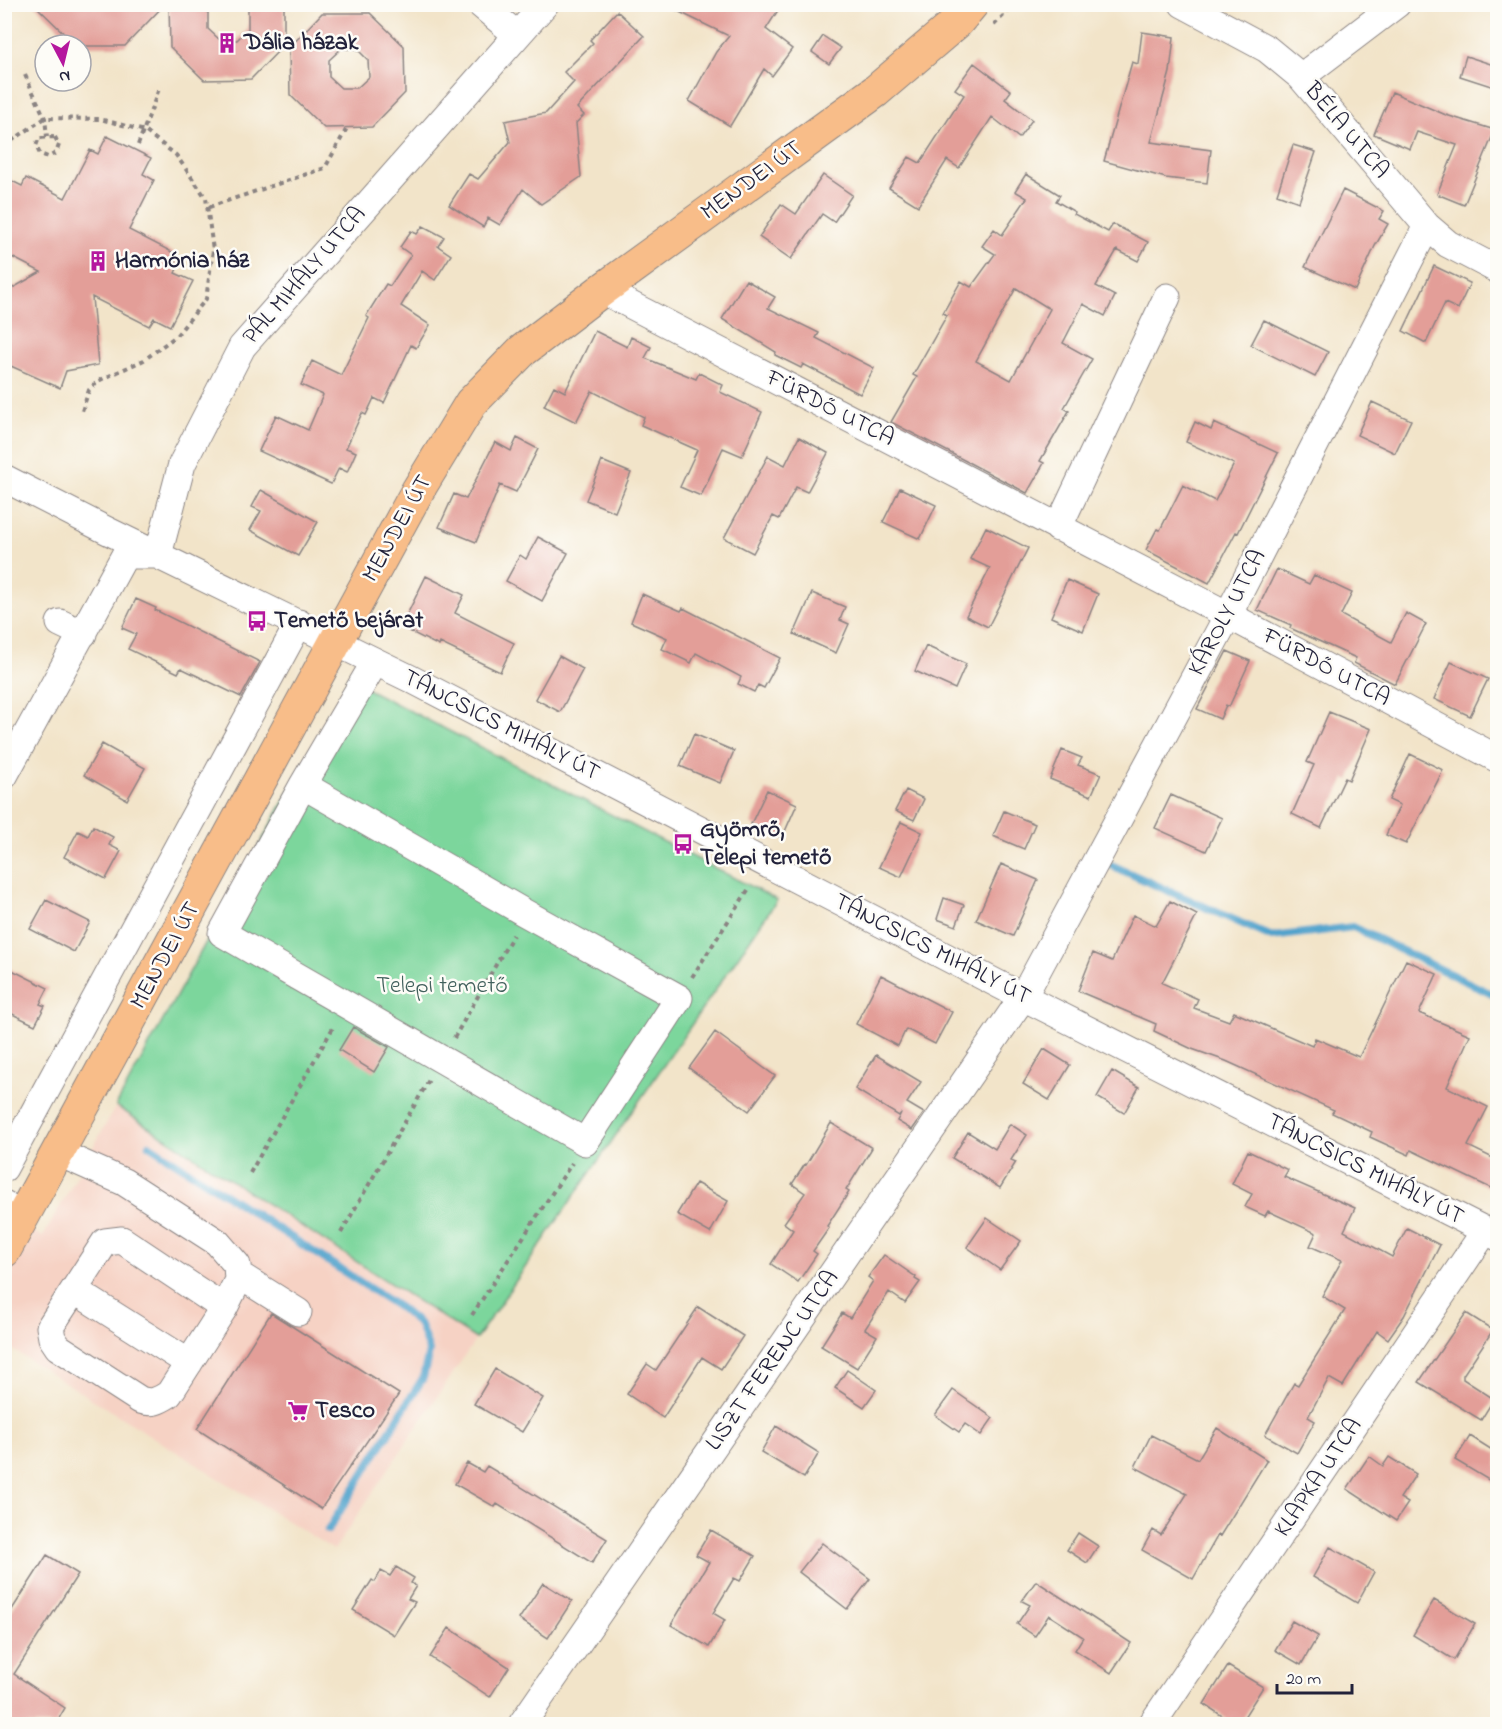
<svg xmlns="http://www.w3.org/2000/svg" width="1502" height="1729" viewBox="0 0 1502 1729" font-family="'Indie Flower',sans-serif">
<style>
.built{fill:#f6d2c4}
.green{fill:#7cd69c;stroke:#4f7c6c;stroke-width:1.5}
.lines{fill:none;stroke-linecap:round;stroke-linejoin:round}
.stream{stroke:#51a3cc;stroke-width:8}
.building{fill:#e39e98;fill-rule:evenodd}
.minor-casing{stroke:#8a8382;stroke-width:29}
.major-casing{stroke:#8a8382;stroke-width:35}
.path{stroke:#8a8382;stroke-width:4;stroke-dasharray:4.5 4.5;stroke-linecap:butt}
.minor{stroke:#fff;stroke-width:27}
.major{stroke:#f8bd89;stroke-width:33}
.labels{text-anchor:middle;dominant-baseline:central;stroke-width:5;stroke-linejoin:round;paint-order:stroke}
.poi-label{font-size:24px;font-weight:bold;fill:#22223b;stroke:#fdfcf7;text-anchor:start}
.street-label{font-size:24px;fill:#22223b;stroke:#fdfcf7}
.park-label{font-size:24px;fill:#42615d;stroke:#fdfcf7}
</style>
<rect width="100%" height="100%" fill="#fdfcf7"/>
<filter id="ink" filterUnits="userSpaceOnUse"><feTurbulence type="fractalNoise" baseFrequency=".0167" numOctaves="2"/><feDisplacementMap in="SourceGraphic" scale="12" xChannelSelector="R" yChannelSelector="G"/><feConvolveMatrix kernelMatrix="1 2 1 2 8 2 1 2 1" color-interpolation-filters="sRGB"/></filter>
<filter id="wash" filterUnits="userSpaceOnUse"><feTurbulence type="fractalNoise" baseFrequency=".008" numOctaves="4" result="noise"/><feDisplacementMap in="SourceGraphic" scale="24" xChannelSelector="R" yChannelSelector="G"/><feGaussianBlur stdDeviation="1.35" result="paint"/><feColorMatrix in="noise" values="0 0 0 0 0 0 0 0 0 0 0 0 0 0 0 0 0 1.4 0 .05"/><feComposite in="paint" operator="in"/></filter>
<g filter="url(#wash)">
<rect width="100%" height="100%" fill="#f2e4c9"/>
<path class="built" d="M 116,1106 L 476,1339 L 334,1550 L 5,1345 L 4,1215 L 43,1237 Z"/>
<path class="green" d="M 350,680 L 777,900 L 476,1339 L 116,1106 Z"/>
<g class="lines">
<path class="stream" d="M 1111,865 L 1272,937 L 1353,927 L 1498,997
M 149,1145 L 400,1308 L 420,1325 L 429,1351 L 423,1378 L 328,1530"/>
</g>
<g id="blocks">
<path class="building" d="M 34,4 L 91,4 L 94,7 L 110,7 L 112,4 L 165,4 L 125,46 L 81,46 L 76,45 Z
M 169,4 L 208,4 L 208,29 L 220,40 L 237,40 L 248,29 L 248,4 L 284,4 L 284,45 L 251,79 L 204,80 L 170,47 Z
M 663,4 L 782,4 L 766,29 L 792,49 L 772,76 L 764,69 L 730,126 L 689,101 L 716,52 L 729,36 Z
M 617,11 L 644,36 L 577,108 L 584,115 L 576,123 L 581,177 L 541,204 L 523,189 L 500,225 L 488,218 L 483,227 L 449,205 L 469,174 L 478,179 L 510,142 L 505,121 L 546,113 L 574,82 L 564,72 L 593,43 L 590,40 Z
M 322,13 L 370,13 L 404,46 L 405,93 L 372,127 L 324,128 L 290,95 L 289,48 ZM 341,49 L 357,49 L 368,60 L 369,77 L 357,88 L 341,88 L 329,77 L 329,60 Z
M 1142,32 L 1174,37 L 1170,72 L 1151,142 L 1211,150 L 1207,183 L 1166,178 L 1104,161 L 1132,62 L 1138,64 Z
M 823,36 L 841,48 L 829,64 L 812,52 Z
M 1466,56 L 1497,66 L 1497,88 L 1460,76 Z
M 974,63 L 1011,91 L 1005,99 L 1032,120 L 1019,138 L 992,117 L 959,168 L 947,160 L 918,206 L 889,188 L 909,157 L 920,163 L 964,95 L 955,89 Z
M 1392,92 L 1446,115 L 1495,130 L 1464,205 L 1437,194 L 1457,145 L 1417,132 L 1410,149 L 1374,134 Z
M 107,136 L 151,158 L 143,174 L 154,180 L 129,230 L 174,253 L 171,259 L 179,264 L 175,273 L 193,281 L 170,326 L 154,318 L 149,326 L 92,297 L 98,365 L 66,371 L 60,388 L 4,363 L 4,293 L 41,272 L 4,253 L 4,177 L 22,186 L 26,178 L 65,198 L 90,150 L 98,154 Z
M 1293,145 L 1316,152 L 1299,202 L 1277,194 Z
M 1026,174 L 1060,195 L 1056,201 L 1075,212 L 1074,214 L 1108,232 L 1113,224 L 1148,242 L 1138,261 L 1117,250 L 1096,286 L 1115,296 L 1105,316 L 1083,304 L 1063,343 L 1092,359 L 1064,408 L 1069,411 L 1040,461 L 1044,463 L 1027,493 L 891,422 L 917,377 L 913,375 L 947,315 L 943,313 L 961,281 L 971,287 L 995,254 L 982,246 L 994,229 L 1002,235 L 1027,198 L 1015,191 ZM 1016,288 L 1050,309 L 1011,380 L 976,361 Z
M 823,175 L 852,195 L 834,222 L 822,214 L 791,259 L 759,237 L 781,204 L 796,214 Z
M 1343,190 L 1384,211 L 1379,219 L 1388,224 L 1375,246 L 1355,290 L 1305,267 Z
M 423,226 L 444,237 L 438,246 L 451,255 L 435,280 L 422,271 L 401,306 L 430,325 L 416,348 L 411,345 L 384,403 L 374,398 L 366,415 L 362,413 L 346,448 L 356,452 L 347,472 L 339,468 L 331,484 L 259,451 L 276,415 L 308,430 L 323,395 L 301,385 L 312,361 L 341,375 L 369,318 L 366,316 L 386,284 L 390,286 L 411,255 L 400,247 L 411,231 L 417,234 Z
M 1434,266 L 1470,283 L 1458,309 L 1445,303 L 1426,343 L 1403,331 Z
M 746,280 L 775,297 L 768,308 L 819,333 L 816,338 L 874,368 L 860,394 L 803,364 L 801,368 L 775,355 L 776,352 L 722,319 Z
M 1264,320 L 1328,352 L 1315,377 L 1251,345 Z
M 595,331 L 627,347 L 631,337 L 651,347 L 645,358 L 696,379 L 699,373 L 723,385 L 720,392 L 762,412 L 742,456 L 723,448 L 701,496 L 680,487 L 697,450 L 641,425 L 644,417 L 592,391 L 576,422 L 544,406 L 554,386 L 565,392 Z
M 1372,402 L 1411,420 L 1395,453 L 1357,435 Z
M 1195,422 L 1211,430 L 1214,423 L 1278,453 L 1238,533 L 1236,532 L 1209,583 L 1146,550 L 1157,529 L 1160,530 L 1183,485 L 1215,501 L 1234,464 L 1186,442 Z
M 799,437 L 828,453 L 807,492 L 796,487 L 779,519 L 773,516 L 753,553 L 724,538 L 768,456 L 785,465 Z
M 517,438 L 538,449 L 516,492 L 500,485 L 476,542 L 439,527 L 454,494 L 466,499 L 495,442 L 511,451 Z
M 602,461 L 631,473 L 615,512 L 586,500 Z
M 900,488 L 936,505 L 920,539 L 883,522 Z
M 261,490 L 318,522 L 298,556 L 250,530 L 261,511 L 252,507 Z
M 986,527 L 1028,548 L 988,627 L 966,616 L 990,568 L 970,559 Z
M 538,537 L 568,553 L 542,601 L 506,581 L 520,555 L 526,559 Z
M 1277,569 L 1309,584 L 1314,575 L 1352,593 L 1341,615 L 1391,642 L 1406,613 L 1426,624 L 1395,684 L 1354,663 L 1356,658 L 1290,628 L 1291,625 L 1257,610 Z
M 426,576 L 464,595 L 455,613 L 514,643 L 500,672 L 440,643 L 439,646 L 401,627 Z
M 1067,580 L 1098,594 L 1083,631 L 1051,617 Z
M 812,593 L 845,607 L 840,620 L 849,624 L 836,653 L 794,634 Z
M 642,594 L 681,611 L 683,608 L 780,658 L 764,688 L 758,685 L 754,692 L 738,684 L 741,677 L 696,653 L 691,663 L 662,649 L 667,638 L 631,622 Z
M 136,599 L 156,608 L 155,610 L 260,662 L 241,697 L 181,668 L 178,673 L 128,649 L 136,634 L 122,628 Z
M 926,646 L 966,664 L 955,689 L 915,671 Z
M 1227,651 L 1250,661 L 1229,707 L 1226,705 L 1220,719 L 1197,709 Z
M 559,656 L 583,669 L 560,712 L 535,699 Z
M 1451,662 L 1488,679 L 1470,716 L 1434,699 Z
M 1329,712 L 1371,729 L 1349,780 L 1345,778 L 1321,828 L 1292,814 L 1314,765 L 1307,762 Z
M 694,734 L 734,751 L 720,783 L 680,766 Z
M 102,744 L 145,768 L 127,800 L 84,775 Z
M 1062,750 L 1082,758 L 1078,765 L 1101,774 L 1091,796 L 1050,779 Z
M 1410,754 L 1443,770 L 1406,844 L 1386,835 L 1400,805 L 1389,800 Z
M 767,790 L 797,804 L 782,838 L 751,824 Z
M 906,790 L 924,799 L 914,820 L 895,811 Z
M 1171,795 L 1222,818 L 1206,851 L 1155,828 Z
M 1004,811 L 1035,824 L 1024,849 L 993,836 Z
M 901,822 L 922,832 L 901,877 L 879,867 Z
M 93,826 L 113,837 L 109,845 L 121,851 L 106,879 L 64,857 L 78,831 L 88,836 Z
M 1001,864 L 1038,880 L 1013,936 L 976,920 Z
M 944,898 L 964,905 L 956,926 L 937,919 Z
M 46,900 L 90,922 L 74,952 L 30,929 Z
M 1170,901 L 1197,915 L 1162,983 L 1198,999 L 1194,1008 L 1229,1021 L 1234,1012 L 1312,1046 L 1315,1038 L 1359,1057 L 1406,960 L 1437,974 L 1419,1013 L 1470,1035 L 1447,1087 L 1488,1107 L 1468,1146 L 1497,1160 L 1497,1191 L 1411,1150 L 1409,1155 L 1370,1137 L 1372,1132 L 1332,1113 L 1334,1110 L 1226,1061 L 1192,1049 L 1154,1031 L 1156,1024 L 1078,991 L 1093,953 L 1112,961 L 1133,915 L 1156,926 Z
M 4,966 L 48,988 L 40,1004 L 45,1006 L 35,1025 L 4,1010 Z
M 881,975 L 952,1012 L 935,1044 L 906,1029 L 898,1046 L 856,1024 Z
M 353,1027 L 389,1047 L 374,1072 L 339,1050 Z
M 715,1032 L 775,1076 L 749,1111 L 689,1068 Z
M 1044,1049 L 1070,1065 L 1049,1100 L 1023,1084 Z
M 876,1055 L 921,1082 L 907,1103 L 924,1113 L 912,1130 L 897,1121 L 901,1113 L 899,1116 L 855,1089 Z
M 1112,1071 L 1139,1087 L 1124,1113 L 1097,1097 Z
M 831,1123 L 872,1148 L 846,1190 L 849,1192 L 827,1226 L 829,1228 L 813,1251 L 817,1254 L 798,1282 L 771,1264 L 793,1230 L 784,1223 L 805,1193 L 792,1184 L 805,1164 L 806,1165 Z
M 1010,1124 L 1027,1135 L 1011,1160 L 1016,1162 L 1000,1188 L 952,1158 L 968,1132 L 995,1149 Z
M 1248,1151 L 1288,1170 L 1284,1177 L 1355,1208 L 1344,1231 L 1392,1257 L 1407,1228 L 1440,1245 L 1404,1316 L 1388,1339 L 1377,1331 L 1343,1386 L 1329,1378 L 1308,1417 L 1315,1421 L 1297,1453 L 1265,1435 L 1294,1383 L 1298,1385 L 1345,1310 L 1322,1296 L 1342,1260 L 1310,1246 L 1316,1233 L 1268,1211 L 1265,1216 L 1245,1207 L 1252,1194 L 1232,1184 Z
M 696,1183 L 728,1201 L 710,1233 L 677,1214 Z
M 987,1218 L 1021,1241 L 1000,1270 L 967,1247 Z
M 884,1255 L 916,1277 L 915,1279 L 920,1282 L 905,1303 L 889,1292 L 865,1329 L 877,1336 L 857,1368 L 821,1346 L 842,1313 L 850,1318 L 873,1281 L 868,1277 Z
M 698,1307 L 743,1336 L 721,1369 L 702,1357 L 663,1418 L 627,1394 L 647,1364 L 656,1370 Z
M 271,1313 L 399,1394 L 321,1509 L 197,1429 Z
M 1466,1313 L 1493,1330 L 1463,1375 L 1463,1379 L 1494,1399 L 1481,1420 L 1419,1382 Z
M 495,1369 L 543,1398 L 522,1432 L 474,1404 Z
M 847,1370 L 876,1390 L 864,1407 L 835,1388 Z
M 953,1390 L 993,1418 L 981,1435 L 965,1424 L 959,1432 L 935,1415 Z
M 776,1426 L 819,1453 L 804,1478 L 761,1452 Z
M 1217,1428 L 1267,1460 L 1220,1536 L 1218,1535 L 1193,1579 L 1142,1550 L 1153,1530 L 1161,1535 L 1187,1494 L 1135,1467 L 1151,1435 L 1198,1459 Z
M 1470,1436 L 1497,1453 L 1497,1485 L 1455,1460 Z
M 1369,1456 L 1383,1466 L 1389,1457 L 1416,1474 L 1400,1498 L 1408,1503 L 1396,1521 L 1347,1489 Z
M 467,1463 L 483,1472 L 487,1466 L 607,1539 L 592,1563 L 497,1504 L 495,1507 L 455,1484 Z
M 711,1530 L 755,1556 L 740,1581 L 734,1578 L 713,1613 L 725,1620 L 709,1647 L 671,1625 L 709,1562 L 696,1555 Z
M 1078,1533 L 1098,1546 L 1087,1563 L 1067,1550 Z
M 822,1543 L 870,1579 L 847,1609 L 799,1572 Z
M 1330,1547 L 1374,1572 L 1357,1603 L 1313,1577 Z
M 47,1555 L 78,1574 L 14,1674 L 65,1708 L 55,1725 L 4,1725 L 4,1622 Z
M 396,1567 L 414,1578 L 411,1583 L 416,1586 L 408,1599 L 415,1602 L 394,1635 L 353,1610 L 372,1580 L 375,1582 L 381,1571 L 390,1576 Z
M 1036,1581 L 1131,1643 L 1111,1673 L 1075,1650 L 1083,1637 L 1049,1615 L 1035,1636 L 1017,1624 L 1030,1605 L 1022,1601 Z
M 543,1583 L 572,1601 L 548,1638 L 519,1619 Z
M 1434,1600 L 1475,1624 L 1454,1660 L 1413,1635 Z
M 1292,1621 L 1318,1636 L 1301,1665 L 1275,1650 Z
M 449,1628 L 509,1667 L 490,1697 L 430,1657 Z
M 1228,1666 L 1263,1687 L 1239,1725 L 1236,1725 L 1204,1704 Z"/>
</g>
</g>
<g filter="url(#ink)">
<use href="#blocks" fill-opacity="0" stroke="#8a8382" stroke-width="1.5"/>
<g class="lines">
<g class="minor-casing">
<path id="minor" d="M 480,4 L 517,35
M 1183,4 L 1267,49 L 1301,77 L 1427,226 L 1448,244 L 1498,270
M 1301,77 L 1397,4
M 602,290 L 1228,615 L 1498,759
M 4,478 L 106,530 L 411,679 L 1023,997 L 1498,1237
M 1058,528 L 1167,297
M 158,555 L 182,464 L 242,347 L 545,4
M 60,623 L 83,634
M 4,776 L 125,555 L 157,555
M 303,785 L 525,913 L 679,998 L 585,1142 L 222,933 L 303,785 L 375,662
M 59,1153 L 124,1182 L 217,1242 L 237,1265 L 238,1280 L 224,1308 L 169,1394 C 158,1401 152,1404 140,1400 L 58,1347 L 52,1338 L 50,1327 L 105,1242 L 122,1240 L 224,1308
M 4,1168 L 299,623
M 4,1204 L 24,1216
M 239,1275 L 298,1312
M 74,1290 L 189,1363
M 522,1724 L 1023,997 L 1228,615 L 1427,226
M 1152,1724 L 1485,1231"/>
</g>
<g class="major-casing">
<path id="major" d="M 4,1251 L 418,490 L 471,403 L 522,351 L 602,290 L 876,91 L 957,22 L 972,4"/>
</g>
<path class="path" d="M 994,25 L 1015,4
M 25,75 L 45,118 L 47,137
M 55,137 L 59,145 L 56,153 L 48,157 L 40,154 L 36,146 L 39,138 Z
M 138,145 L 160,86
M 4,146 L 45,118 L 100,119 L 145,131 L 176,155 L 206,198 L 213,250 L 206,299 L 176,336 L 144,360 L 98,381 L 89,390 L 81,414
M 209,207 L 325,168 L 347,128
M 692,977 L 750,887
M 454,1038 L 513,935
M 250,1173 L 334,1026
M 341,1233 L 429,1080
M 472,1315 L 572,1163"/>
<use href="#minor" class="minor"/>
<use href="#major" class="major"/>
</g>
</g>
<defs>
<g id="building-bare" transform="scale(1.62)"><path d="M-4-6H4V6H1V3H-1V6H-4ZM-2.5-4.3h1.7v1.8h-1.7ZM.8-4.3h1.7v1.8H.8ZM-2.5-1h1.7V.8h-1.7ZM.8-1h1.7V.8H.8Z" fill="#b5179e" stroke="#fdfcf7" stroke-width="2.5" paint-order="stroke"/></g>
<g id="bus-bare" transform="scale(1.62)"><path d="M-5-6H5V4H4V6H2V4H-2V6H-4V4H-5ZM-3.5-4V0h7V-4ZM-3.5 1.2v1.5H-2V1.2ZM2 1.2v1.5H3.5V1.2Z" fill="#b5179e" stroke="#fdfcf7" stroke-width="2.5" paint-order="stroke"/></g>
<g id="supermarket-bare" transform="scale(1.62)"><path d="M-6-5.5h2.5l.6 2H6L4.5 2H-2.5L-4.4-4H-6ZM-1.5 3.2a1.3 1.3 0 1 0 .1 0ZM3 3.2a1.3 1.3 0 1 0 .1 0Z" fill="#b5179e" stroke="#fdfcf7" stroke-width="2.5" paint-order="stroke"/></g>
</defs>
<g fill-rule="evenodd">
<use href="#building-bare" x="227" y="43"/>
<use href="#building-bare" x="98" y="261"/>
<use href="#bus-bare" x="257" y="621"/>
<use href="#bus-bare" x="683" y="844"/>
<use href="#supermarket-bare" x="298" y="1411"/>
</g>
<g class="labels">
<g class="poi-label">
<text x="244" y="43">Dália házak</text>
<text x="115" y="261">Harmónia ház</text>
<text x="274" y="621">Temető bejárat</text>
<text x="700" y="830">Gyömrő,<tspan x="700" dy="28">Telepi temető</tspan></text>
<text x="315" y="1411">Tesco</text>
</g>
<g class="street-label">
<text transform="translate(1346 131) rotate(50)">BÉLA UTCA</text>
<text transform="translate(752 181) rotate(-36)">MENDEI ÚT</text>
<text transform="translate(305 276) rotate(-49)">PÁL MIHÁLY UTCA</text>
<text transform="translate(830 409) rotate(27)">FÜRDŐ UTCA</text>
<text transform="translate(398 529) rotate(-61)">MENDEI ÚT</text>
<text transform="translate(1228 613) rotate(-62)">KÁROLY UTCA</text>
<text transform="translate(1326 668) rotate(28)">FÜRDŐ UTCA</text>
<text transform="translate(501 726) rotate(27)">TÁNCSICS MIHÁLY ÚT</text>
<text transform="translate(932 950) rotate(27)">TÁNCSICS MIHÁLY ÚT</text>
<text transform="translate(166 956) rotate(-61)">MENDEI ÚT</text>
<text transform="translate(1365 1170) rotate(27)">TÁNCSICS MIHÁLY ÚT</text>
<text transform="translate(773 1361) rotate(-55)">LISZT FERENC UTCA</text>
<text transform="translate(1319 1478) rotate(-56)">KLAPKA UTCA</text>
</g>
<g class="park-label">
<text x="442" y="986">Telepi temető</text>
</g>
</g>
<rect width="1502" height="1729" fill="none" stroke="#fdfcf7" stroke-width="24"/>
<g transform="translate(63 63) rotate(173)"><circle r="28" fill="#fdfcf7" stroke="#a5a5ac" stroke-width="1.5"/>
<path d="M0-4.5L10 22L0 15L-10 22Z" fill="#b5179e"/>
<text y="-9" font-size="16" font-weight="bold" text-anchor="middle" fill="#22223b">N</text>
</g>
<path d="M1277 1684v9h75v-9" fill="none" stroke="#22223b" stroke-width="3"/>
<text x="1286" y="1684" font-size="18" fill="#22223b" stroke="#fdfcf7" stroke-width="4.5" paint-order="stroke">20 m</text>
</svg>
